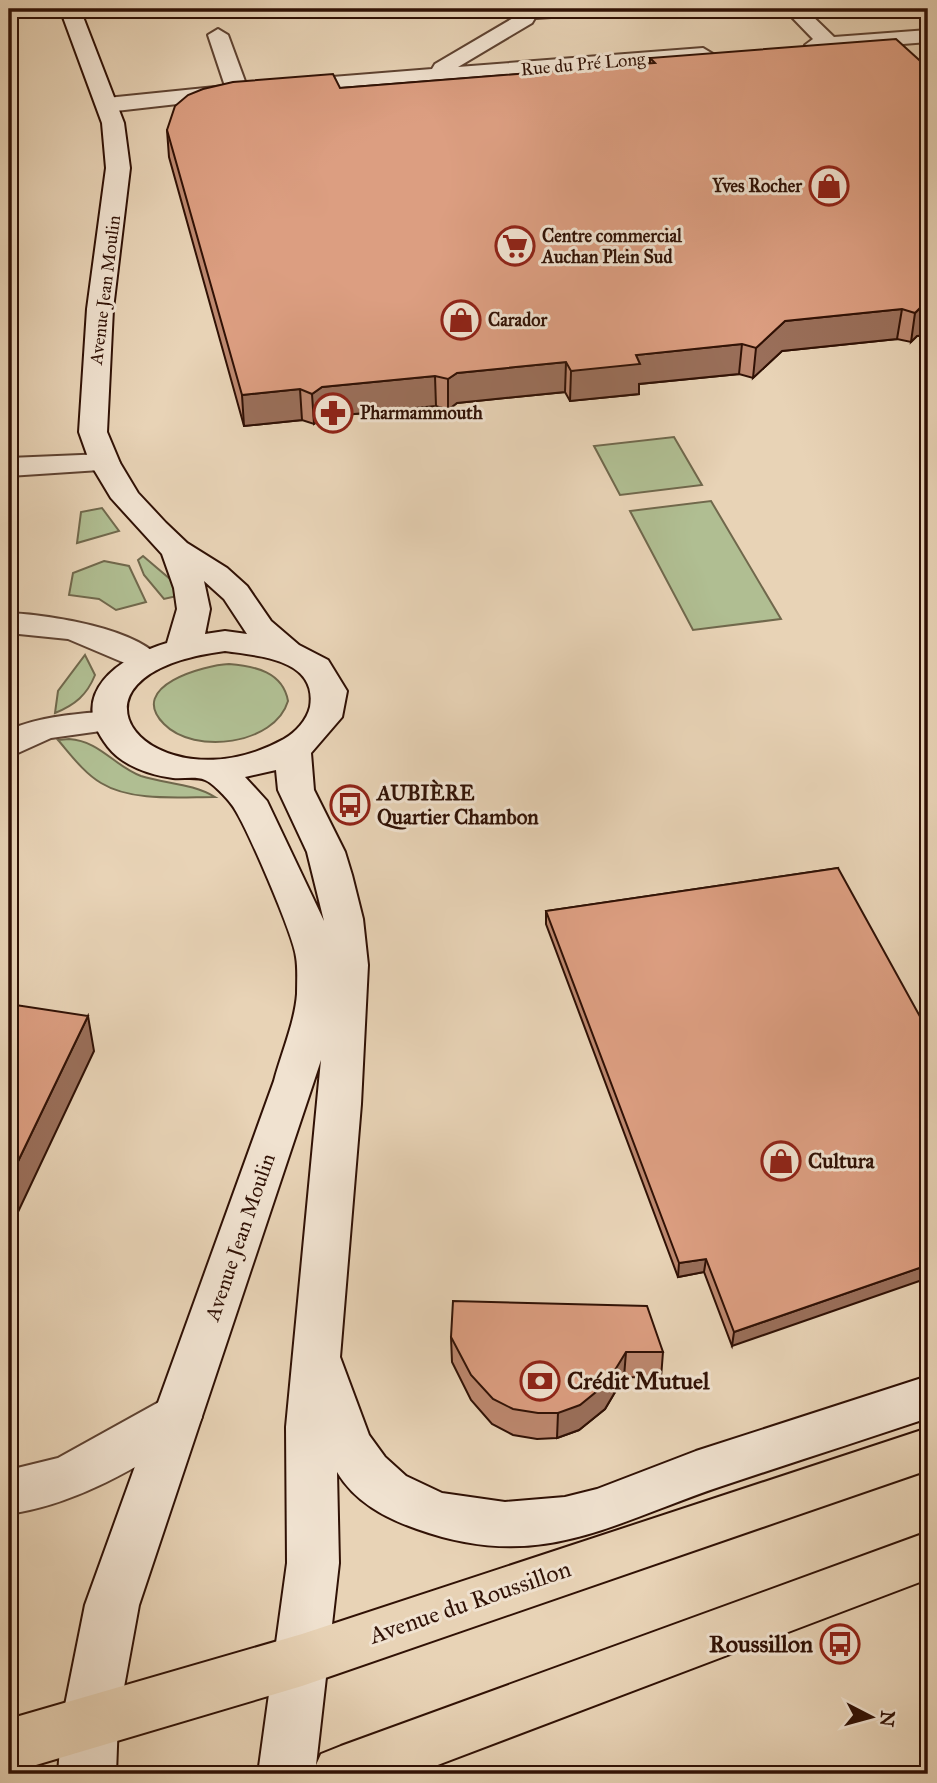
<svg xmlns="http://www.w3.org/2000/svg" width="937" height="1783" viewBox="0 0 937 1783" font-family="'IM FELL Great Primer',serif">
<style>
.green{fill:#b0be92;stroke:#70684c;stroke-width:2}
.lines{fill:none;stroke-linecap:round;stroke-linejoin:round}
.minor-casing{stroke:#5e4231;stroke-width:4}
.secondary-casing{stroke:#301105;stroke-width:4}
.primary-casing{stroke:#301105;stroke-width:4}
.minor{fill:#f0e2d0;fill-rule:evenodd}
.secondary{fill:#f0e2d0;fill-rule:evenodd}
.primary{fill:#e8d3b6;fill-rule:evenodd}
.wall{fill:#bd886f;stroke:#301105;stroke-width:2}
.shaded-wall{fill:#9a6f5a;stroke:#301105;stroke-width:2}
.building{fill:#dc9e81;stroke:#301105;stroke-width:2}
.labels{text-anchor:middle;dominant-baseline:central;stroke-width:6;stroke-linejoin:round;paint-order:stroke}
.far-street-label{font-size:18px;fill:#301105;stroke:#f0e2d0}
.far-poi-label{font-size:18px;font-weight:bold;fill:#301105;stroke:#f0e2d0;text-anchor:start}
.poi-label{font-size:21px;font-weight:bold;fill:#301105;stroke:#f0e2d0;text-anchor:start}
.street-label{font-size:21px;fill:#301105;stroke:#f0e2d0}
.near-poi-label{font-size:24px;font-weight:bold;fill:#301105;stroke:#f0e2d0;text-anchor:start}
.near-street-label{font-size:24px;fill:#301105;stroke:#f0e2d0}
</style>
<rect width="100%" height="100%" fill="#e8d3b6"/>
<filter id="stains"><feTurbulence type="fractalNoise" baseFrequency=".00286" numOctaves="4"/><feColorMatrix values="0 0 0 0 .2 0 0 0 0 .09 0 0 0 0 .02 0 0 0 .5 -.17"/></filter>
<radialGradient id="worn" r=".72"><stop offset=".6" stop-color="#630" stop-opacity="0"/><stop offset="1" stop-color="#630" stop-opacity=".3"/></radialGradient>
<path class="green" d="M 674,437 L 702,485 L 620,495 L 594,446 Z
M 711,501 L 781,619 L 693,630 L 630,511 Z
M 102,508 L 119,531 L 77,543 L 81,512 Z
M 143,556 L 170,579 L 181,595 L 164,599 L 144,575 L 138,560 Z
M 104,561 L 129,566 L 146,602 L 116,610 L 99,599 L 69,595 L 73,573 Z
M 85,655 L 95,675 C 87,695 75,705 55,713 L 58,691 Z
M 229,664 C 255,666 283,672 288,701 C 275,745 194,755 164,724 C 126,686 205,665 229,664 Z
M 69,739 C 100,741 114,766 141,776 C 166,784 192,783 215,797 C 180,797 132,802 101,783 C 84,773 71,755 58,740 Z"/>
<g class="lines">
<g class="minor-casing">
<path id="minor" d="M 514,9 L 594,9 L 584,15 L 535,18 L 532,23 L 458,67 L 703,48 L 713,54 L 703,60 L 239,97 L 107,112 L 96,105 L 107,98 L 225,86 L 208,35 L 218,29 L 228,35 L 246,84 L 432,69 L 435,64 L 515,17 Z
M 784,9 L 805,9 L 834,37 L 928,30 L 928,42 L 815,51 L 805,45 L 813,39 Z
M 105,454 L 115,457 L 120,463 L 115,469 L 9,476 L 9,458 Z
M 9,613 C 48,615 140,628 163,662 L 158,669 L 146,672 L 68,639 L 9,633 Z
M 110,711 L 122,714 L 127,721 L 122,728 L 51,738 L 9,757 L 9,730 C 41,716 76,714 110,711 Z
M 177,1396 L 195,1402 L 202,1417 L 195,1432 C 136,1467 78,1504 9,1514 L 9,1470 L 58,1458 L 159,1402 Z"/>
</g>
<g class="secondary-casing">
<path id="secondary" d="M 60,9 L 80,9 L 124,123 L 130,168 L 113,309 L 107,432 L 120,463 L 138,493 L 166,523 L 187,543 L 227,568 L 247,586 L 271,621 L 299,645 L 328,660 L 347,691 L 342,717 L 311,753 L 314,790 L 345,852 L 352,875 L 363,919 L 368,965 L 361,1104 L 340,1357 L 369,1435 L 385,1457 L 406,1476 L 442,1493 L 505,1502 L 565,1497 L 597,1489 L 696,1451 L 928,1376 L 928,1418 C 860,1441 791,1463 722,1486 C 609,1524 540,1573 417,1529 C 385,1518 355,1502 337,1472 L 339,1563 L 315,1774 L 258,1774 L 287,1563 L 286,1427 L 321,1060 L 139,1605 L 118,1720 L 116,1774 L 58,1774 L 62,1720 L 85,1605 L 274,1081 C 281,1054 295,1022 297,994 C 297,982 298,968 296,957 C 294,936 245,822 232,805 C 227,798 213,783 205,780 C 196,776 183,779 173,778 C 150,775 123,766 108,747 C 65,693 120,657 167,643 L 177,609 L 174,588 L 162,554 L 111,498 L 90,463 L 79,432 L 87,309 L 106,168 L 102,123 ZM 204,581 L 224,599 L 247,634 L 225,631 L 205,634 L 210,609 ZM 225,651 C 259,656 318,659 310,707 C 307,720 296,732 284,739 C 153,811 38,675 225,651 ZM 276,770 L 278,790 L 307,852 L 324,921 L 267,801 L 245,777 Z"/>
</g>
<g class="primary-casing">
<path id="primary" d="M 928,1428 L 928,1470 L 302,1686 L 9,1773 L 9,1719 L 302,1634 Z
M 928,1532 L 928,1579 L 414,1774 L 312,1774 L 321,1754 L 341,1746 Z"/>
</g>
<use href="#minor" class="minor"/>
<use href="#secondary" class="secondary"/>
<use href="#primary" class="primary"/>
</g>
<path class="wall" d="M 650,58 L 928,68 L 928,335 L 917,336 L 911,342 L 897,339 L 782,351 L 753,378 L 739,374 L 639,384 L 639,394 L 570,401 L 565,392 L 457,403 L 448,410 L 436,406 L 324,417 L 314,424 L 302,420 L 244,426 L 169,157 L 167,130 L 340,88 L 650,64 Z
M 838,868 L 732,1346 L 704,1272 L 678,1277 L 546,924 L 546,911 Z
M 451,1337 L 663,1352 L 661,1378 L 624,1377 L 605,1409 L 579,1430 L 557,1438 L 537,1439 L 513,1435 L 492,1424 L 471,1400 L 452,1362 Z"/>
<path class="shaded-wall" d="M 928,306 L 928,335 L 917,336 L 911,342 L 915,313 L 921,307 Z
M 902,309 L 897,339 L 782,351 L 753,378 L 756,348 L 785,321 Z
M 742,344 L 739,374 L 639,384 L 639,394 L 570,401 L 571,371 L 636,355 Z
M 566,362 L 565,392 L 457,403 L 448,410 L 448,379 L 457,373 Z
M 435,376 L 436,406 L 324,417 L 314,424 L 312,394 L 322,387 Z
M 300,389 L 302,420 L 244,426 L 242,395 Z
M 88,1016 L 94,1051 L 9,1231 L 9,1180 Z
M 706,1259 L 704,1272 L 678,1277 L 679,1263 Z
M 928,1265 L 928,1278 L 732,1346 L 734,1332 Z
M 626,1352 L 624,1377 L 605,1409 L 579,1430 L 557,1438 L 558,1413 Z"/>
<path class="building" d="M 896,39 L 928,68 L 928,306 L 921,307 L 915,313 L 902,309 L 785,321 L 756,348 L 742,344 L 636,355 L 640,364 L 571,371 L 566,362 L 457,373 L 448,379 L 435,376 L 322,387 L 312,394 L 300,389 L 242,395 L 167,130 L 175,106 L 188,95 L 203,89 L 233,82 L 333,74 L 340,88 L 655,63 L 650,58 Z
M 838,868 L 928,1031 L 928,1265 L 734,1332 L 706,1259 L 679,1263 L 546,911 Z
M 9,1004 L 88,1016 L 9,1180 Z
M 453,1301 L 647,1306 L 663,1352 L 626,1352 L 607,1383 L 580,1405 L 558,1413 L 538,1413 L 513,1409 L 493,1399 L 471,1375 L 451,1337 Z"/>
<defs>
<g id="shop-ring" transform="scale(2.0125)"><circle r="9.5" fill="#f0e2d0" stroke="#8f2418" stroke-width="1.5"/><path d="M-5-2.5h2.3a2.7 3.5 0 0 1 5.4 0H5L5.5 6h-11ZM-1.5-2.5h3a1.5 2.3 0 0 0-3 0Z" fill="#8f2418"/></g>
<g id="supermarket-ring" transform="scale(2.0125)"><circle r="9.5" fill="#f0e2d0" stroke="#8f2418" stroke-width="1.5"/><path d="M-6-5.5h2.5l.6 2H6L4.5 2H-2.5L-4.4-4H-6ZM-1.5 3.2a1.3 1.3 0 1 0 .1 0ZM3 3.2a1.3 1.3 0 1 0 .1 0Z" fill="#8f2418"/></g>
<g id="pharmacy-ring" transform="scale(2.0125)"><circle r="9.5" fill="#f0e2d0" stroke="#8f2418" stroke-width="1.5"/><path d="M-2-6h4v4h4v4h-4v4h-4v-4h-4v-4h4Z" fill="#8f2418"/></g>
<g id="bus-ring" transform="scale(2.0125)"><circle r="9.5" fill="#f0e2d0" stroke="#8f2418" stroke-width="1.5"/><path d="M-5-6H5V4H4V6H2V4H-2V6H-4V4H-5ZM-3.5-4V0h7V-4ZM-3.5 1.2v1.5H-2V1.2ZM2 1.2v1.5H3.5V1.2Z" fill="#8f2418"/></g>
<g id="bank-ring" transform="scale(2.0125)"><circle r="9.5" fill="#f0e2d0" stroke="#8f2418" stroke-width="1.5"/><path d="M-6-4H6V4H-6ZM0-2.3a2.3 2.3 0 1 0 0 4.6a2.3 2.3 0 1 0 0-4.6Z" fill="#8f2418"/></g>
</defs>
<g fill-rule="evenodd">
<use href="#shop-ring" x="829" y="186"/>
<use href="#supermarket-ring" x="515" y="246"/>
<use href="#shop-ring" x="461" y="320"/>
<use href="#pharmacy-ring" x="333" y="413"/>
<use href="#bus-ring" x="350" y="805"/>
<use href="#shop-ring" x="781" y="1161"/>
<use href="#bank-ring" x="540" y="1381"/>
<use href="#bus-ring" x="840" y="1644"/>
</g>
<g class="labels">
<g class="far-street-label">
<text transform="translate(583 64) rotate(-5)">Rue du Pré Long</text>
<text transform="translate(105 290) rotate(-83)">Avenue Jean Moulin</text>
</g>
<g class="far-poi-label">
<text x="802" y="186" text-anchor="end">Yves Rocher</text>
<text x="542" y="236">Centre commercial<tspan x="542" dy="21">Auchan Plein Sud</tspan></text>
<text x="488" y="320">Carador</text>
<text x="360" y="413">Pharmammouth</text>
</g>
<g class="poi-label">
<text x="377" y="793">AUBIÈRE<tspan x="377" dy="24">Quartier Chambon</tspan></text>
<text x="808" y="1161">Cultura</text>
</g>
<g class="street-label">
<text transform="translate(240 1237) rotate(-71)">Avenue Jean Moulin</text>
</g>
<g class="near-poi-label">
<text x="567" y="1381">Crédit Mutuel</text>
<text x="813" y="1644" text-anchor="end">Roussillon</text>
</g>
<g class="near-street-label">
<text transform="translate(470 1602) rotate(-19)">Avenue du Roussillon</text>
</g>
</g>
<rect width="937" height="1783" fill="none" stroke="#e8d3b6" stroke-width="35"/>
<rect x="10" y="10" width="916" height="1762" fill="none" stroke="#301105" stroke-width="3.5"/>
<rect x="18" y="18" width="902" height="1748" fill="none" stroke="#301105" stroke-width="2"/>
<g transform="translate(871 1717) rotate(96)" stroke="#f0e2d0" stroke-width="5" paint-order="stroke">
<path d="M0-5L12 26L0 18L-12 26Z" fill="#301105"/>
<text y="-10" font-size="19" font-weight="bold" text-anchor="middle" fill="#301105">N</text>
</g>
<rect width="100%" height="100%" filter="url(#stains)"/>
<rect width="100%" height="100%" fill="url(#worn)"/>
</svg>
